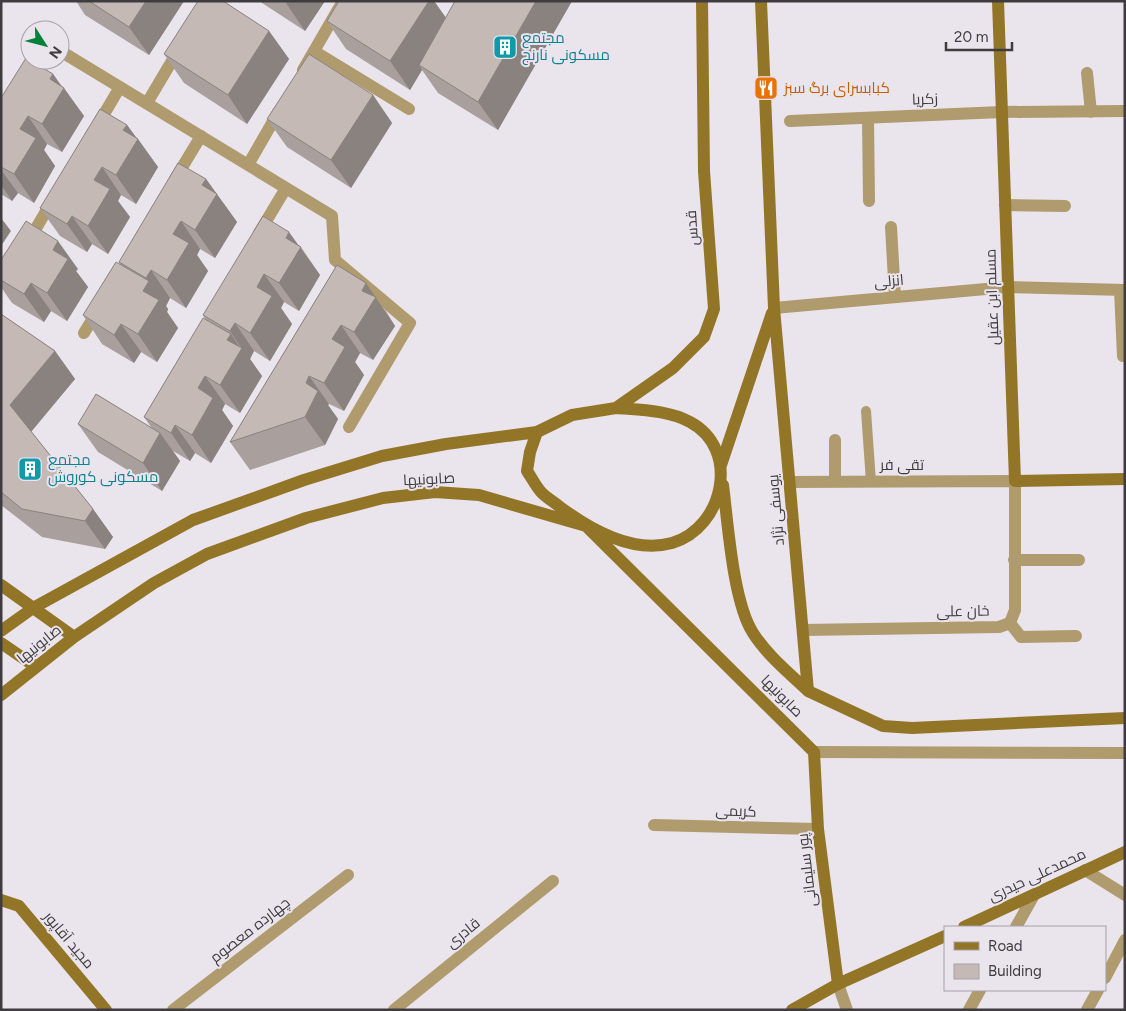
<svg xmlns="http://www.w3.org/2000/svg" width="1126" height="1011" viewBox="0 0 1126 1011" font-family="Figtree,Cairo,sans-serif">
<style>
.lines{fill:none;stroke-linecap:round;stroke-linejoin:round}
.lane{stroke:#af9b6d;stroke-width:10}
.street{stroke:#af9b6d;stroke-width:12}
.secondary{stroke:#937528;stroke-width:12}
.wall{fill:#a99f9c}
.shaded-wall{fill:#89827f}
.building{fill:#c4b9b5;stroke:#89827f}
.labels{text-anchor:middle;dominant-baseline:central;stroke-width:4;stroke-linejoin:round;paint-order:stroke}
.culture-label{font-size:15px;fill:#0d838f;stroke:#eae4ed;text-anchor:start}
.food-label{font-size:15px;fill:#c56008;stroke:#eae4ed;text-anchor:start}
.street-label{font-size:15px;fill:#3e3c3f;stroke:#eae4ed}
</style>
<rect width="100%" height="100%" fill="#eae4ed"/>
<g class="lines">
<path class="lane" d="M 866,411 L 871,482"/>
<path class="street" d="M 314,51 L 409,109
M 62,52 L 332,216 L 335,260 L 410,323 L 349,427
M 303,70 L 343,1
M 1087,73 L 1091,112
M 147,103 L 179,49
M 868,118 L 869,201
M 790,121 L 1002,112 L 1125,111
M 97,126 L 120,87
M 248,165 L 279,111
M 175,179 L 201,136
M 1005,205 L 1065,206
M 891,227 L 895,297
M 259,233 L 286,188
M 28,242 L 52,201
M 1120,290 L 1123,356
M 774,308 L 1008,287 L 1125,290
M 84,333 L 98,310
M 790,482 L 1015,481 L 1015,610 L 1010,623 L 999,627 L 803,630
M 835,482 L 835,440
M 1014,560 L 1079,560
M 1010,623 L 1021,637 L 1076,636
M 814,752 L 1125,753
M 654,825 L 818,829
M 1085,870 L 1125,895
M 1016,927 L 1034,895
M 1105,978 L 1125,940
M 838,984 L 847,1010
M 173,1010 L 348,875
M 394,1010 L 553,881
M 969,1010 L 980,990
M 1087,1010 L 1098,990"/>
<path class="secondary" d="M 761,1 L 774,308 L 808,691 L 883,726 L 912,728 L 1125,718
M 998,1 L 1015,481 L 1125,479
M 616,408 C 640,410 668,410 690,422 C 741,449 724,528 672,543 C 632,554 590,529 560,507 C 554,502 547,498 542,493 C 536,487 532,478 527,471 L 530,452 L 537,432 L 572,415 Z
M 616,408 L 673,368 L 704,337 L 714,309 L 704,171 L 702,1
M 721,465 L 772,313
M 723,485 C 728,524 733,602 753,633 C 767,655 789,673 808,691
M 1,585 L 74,637
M 1,631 L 33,608 L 193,520 L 304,480 L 382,456 L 446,444 L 537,432
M 1,643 L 36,667
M 1,695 L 74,637 L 154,583 L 207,554 L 306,518 L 383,498 L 435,492 L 479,495 L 586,526 L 814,752 L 818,829 L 838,984
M 1,900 L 19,906 L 106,1010
M 964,927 L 1125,852
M 792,1010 L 838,984 L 945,936"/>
</g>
<path class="wall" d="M 76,1 L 184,1 L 149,55 L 85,15 Z
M 259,1 L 325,1 L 305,31 Z
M 339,1 L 434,1 L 446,18 L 455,1 L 572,1 L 498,130 L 438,93 L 422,70 L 410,90 L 346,49 L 327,21 Z
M 269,31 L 289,59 L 247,124 L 184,83 L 164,54 Z
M 53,74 L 84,116 L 62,152 L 47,144 L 44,150 L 55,166 L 34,203 L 18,193 L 12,201 L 1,194 L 1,98 Z
M 373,95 L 392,123 L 351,188 L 287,147 L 267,119 Z
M 127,125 L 158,167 L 136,204 L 121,195 L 118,201 L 130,217 L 108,254 L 92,244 L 87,252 L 60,236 L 40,208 Z
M 206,179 L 237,222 L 215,258 L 200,249 L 197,255 L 208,271 L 186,308 L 170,298 L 166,306 L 168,309 L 167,312 L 178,328 L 157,362 L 141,352 L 134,363 L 102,344 L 83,315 L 120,264 L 119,262 Z
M 299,246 L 301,247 L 320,275 L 299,311 L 284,302 L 281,308 L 292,324 L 270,361 L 254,351 L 250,359 L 262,376 L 240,413 L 225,404 L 222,410 L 233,426 L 211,463 L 195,453 L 190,461 L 173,451 L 180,461 L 162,491 L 98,452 L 78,424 L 151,427 L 144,417 L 205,319 L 203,315 Z
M 1,260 L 78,269 L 76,271 L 88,287 L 67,321 L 51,311 L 44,322 L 12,303 L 1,287 Z
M 337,265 L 386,311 L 395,326 L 373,360 L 360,353 L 355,362 L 364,375 L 344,411 L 329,404 L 328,405 L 338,419 L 325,445 L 250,470 L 230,442 Z
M 1,314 L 55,351 L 75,379 L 31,432 L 93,509 L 113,537 L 105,549 L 42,537 L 1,505 Z"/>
<path class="shaded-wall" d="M 146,1 L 184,1 L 149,55 L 129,27 Z
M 287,1 L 325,1 L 305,31 L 286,3 Z
M 429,1 L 434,1 L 451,25 L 419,65 L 422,70 L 410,90 L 390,61 Z
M 536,1 L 572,1 L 498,130 L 478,102 Z
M 269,31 L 289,59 L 247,124 L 228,95 Z
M 53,74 L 63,89 L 64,88 L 84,116 L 62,152 L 42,124 L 50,79 Z
M 373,95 L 392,123 L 351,188 L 331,160 Z
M 28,116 L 47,144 L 44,150 L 55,166 L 34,203 L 14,174 L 20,129 Z
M 127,125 L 138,140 L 138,139 L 158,167 L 136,204 L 116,175 L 123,130 Z
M 102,167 L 121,195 L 118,201 L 130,217 L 108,254 L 88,226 L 94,180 Z
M 1,170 L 18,193 L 12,201 L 1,185 Z
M 206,179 L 237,222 L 215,258 L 195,230 L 202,185 Z
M 72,216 L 92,244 L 87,252 L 67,224 Z
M 1,218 L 11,231 L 1,246 Z
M 181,221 L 200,249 L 197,255 L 208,271 L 186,308 L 167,280 L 173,234 Z
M 289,232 L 320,275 L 299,311 L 279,283 L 286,238 Z
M 58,241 L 78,269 L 76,271 L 88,287 L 67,321 L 47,293 L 53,250 Z
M 151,270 L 170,298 L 166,306 L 168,309 L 167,312 L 178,328 L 157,362 L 138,334 L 143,291 L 148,282 L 146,278 Z
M 264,274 L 284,302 L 281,308 L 292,324 L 270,361 L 250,333 L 257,287 Z
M 31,283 L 51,311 L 44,322 L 24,294 Z
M 366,283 L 395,326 L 373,360 L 354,332 L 362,291 Z
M 235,323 L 254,351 L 250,359 L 262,376 L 240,413 L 220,385 L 227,340 L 231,334 L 241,349 L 242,349 L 230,331 Z
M 121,324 L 141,352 L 134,363 L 114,335 Z
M 341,325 L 360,353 L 355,362 L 364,375 L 344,411 L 324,383 L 332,339 Z
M 55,351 L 75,379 L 30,433 L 10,405 Z
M 205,376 L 225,404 L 222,410 L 233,426 L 211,463 L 192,435 L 198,388 Z
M 309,376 L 329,404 L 328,405 L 338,419 L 325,445 L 305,417 L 306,383 Z
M 175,425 L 195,453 L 190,461 L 171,433 Z
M 160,433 L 180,461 L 162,491 L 143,463 Z
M 93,509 L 113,537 L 105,549 L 85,521 Z"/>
<path class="building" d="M 89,1 L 146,1 L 129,27 Z
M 198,1 L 223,1 L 269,31 L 228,95 L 164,54 Z
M 339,1 L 429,1 L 390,61 L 327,21 Z
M 455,1 L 536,1 L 478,102 L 419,65 Z
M 309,54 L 373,95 L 331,160 L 267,119 Z
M 26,58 L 53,74 L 50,79 L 64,88 L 42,124 L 28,116 L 20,129 L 36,138 L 14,174 L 1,167 L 1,98 Z
M 100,109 L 127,125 L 123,130 L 138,139 L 116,175 L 102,167 L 94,180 L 110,189 L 88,226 L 72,216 L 67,224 L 40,208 Z
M 178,163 L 206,179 L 202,185 L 217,194 L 195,230 L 181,221 L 173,234 L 189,243 L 167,280 L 151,270 L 146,278 L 119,262 Z
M 263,216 L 289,232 L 286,238 L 301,247 L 279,283 L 264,274 L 257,287 L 272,296 L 250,333 L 235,323 L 230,331 L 203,315 Z
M 26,221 L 58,241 L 53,250 L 68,259 L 47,293 L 31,283 L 24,294 L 1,280 L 1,260 Z
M 116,262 L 149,281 L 143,291 L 159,300 L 138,334 L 121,324 L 114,335 L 83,315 Z
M 337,265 L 366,283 L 362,291 L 376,297 L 354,332 L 341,325 L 332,339 L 345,347 L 324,383 L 309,376 L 306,383 L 318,391 L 305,417 L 230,442 Z
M 1,314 L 55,351 L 10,405 L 93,509 L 85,521 L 22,509 L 1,492 Z
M 203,318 L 231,334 L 227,340 L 242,348 L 220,385 L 205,376 L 198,388 L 213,398 L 192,435 L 175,425 L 171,433 L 144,417 Z
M 96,394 L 160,433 L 143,463 L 78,424 Z"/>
<defs>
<g id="building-square" transform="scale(1.25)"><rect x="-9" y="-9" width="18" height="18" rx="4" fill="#0f9aa8" stroke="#eae4ed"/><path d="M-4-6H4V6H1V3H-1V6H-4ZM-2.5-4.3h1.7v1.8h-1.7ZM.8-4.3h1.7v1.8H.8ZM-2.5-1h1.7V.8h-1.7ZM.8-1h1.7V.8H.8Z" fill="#fff"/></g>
<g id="restaurant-square" transform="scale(1.25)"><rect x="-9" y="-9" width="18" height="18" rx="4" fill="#e8710a" stroke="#eae4ed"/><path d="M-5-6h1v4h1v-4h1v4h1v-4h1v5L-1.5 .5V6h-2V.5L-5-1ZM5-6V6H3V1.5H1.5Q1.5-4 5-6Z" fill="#fff"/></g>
</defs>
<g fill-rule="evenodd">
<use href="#building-square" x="505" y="47"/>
<use href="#restaurant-square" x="766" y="88"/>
<use href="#building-square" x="30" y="469"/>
</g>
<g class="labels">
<g class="culture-label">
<text x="522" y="38">مجتمع<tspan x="522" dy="17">مسکونی نارنج</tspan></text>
<text x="48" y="460">مجتمع<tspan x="48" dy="17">مسکونی کوروش</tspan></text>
</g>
<g class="food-label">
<text x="784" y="88">کبابسرای برگ سبز</text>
</g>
<g class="street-label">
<text transform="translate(925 99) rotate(-2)">زکریا</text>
<text transform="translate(692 228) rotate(-94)">قدس</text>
<text transform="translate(889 281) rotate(-5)">انزلی</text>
<text transform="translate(992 297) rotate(-92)">مسلم ابن عقیل</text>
<text x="902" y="465">تقی فر</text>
<text transform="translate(429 479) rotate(-3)">صابونیها</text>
<text transform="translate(776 510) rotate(-95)">یوسفی نژاد</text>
<text transform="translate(963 611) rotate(-1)">خان علی</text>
<text transform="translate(39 644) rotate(-39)">صابونیها</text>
<text transform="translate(782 696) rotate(45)">صابونیها</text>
<text transform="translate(736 811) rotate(2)">کریمی</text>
<text transform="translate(807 870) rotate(-97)">پور سلیمانی</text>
<text transform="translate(1037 875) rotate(-25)">محمدعلی حیدری</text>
<text transform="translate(250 930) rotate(-38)">چهارده معصوم</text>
<text transform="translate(463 933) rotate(-39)">قادری</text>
<text transform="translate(69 940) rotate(50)">مجید آقاپور</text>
</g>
</g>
<rect width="1126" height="1011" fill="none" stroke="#3e3c3f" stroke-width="5"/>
<rect x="944" y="926" width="162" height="65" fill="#eae4ed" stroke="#a5a1a7"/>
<rect x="954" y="942" width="25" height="8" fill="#937528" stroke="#a5a1a7"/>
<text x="988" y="951" font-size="15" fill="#3e3c3f">Road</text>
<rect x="954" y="964" width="25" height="15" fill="#c4b9b5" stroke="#a5a1a7"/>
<text x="988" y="976" font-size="15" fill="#3e3c3f">Building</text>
<g transform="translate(45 45) rotate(126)"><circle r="24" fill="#eae4ed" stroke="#a5a1a7"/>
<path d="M0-4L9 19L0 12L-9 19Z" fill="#04813a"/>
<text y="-8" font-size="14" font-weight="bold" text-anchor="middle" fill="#3e3c3f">N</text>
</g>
<path d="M946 42v8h66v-8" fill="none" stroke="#3e3c3f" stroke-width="2.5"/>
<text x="954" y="42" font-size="15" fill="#3e3c3f" stroke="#eae4ed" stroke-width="4" paint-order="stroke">20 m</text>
</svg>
